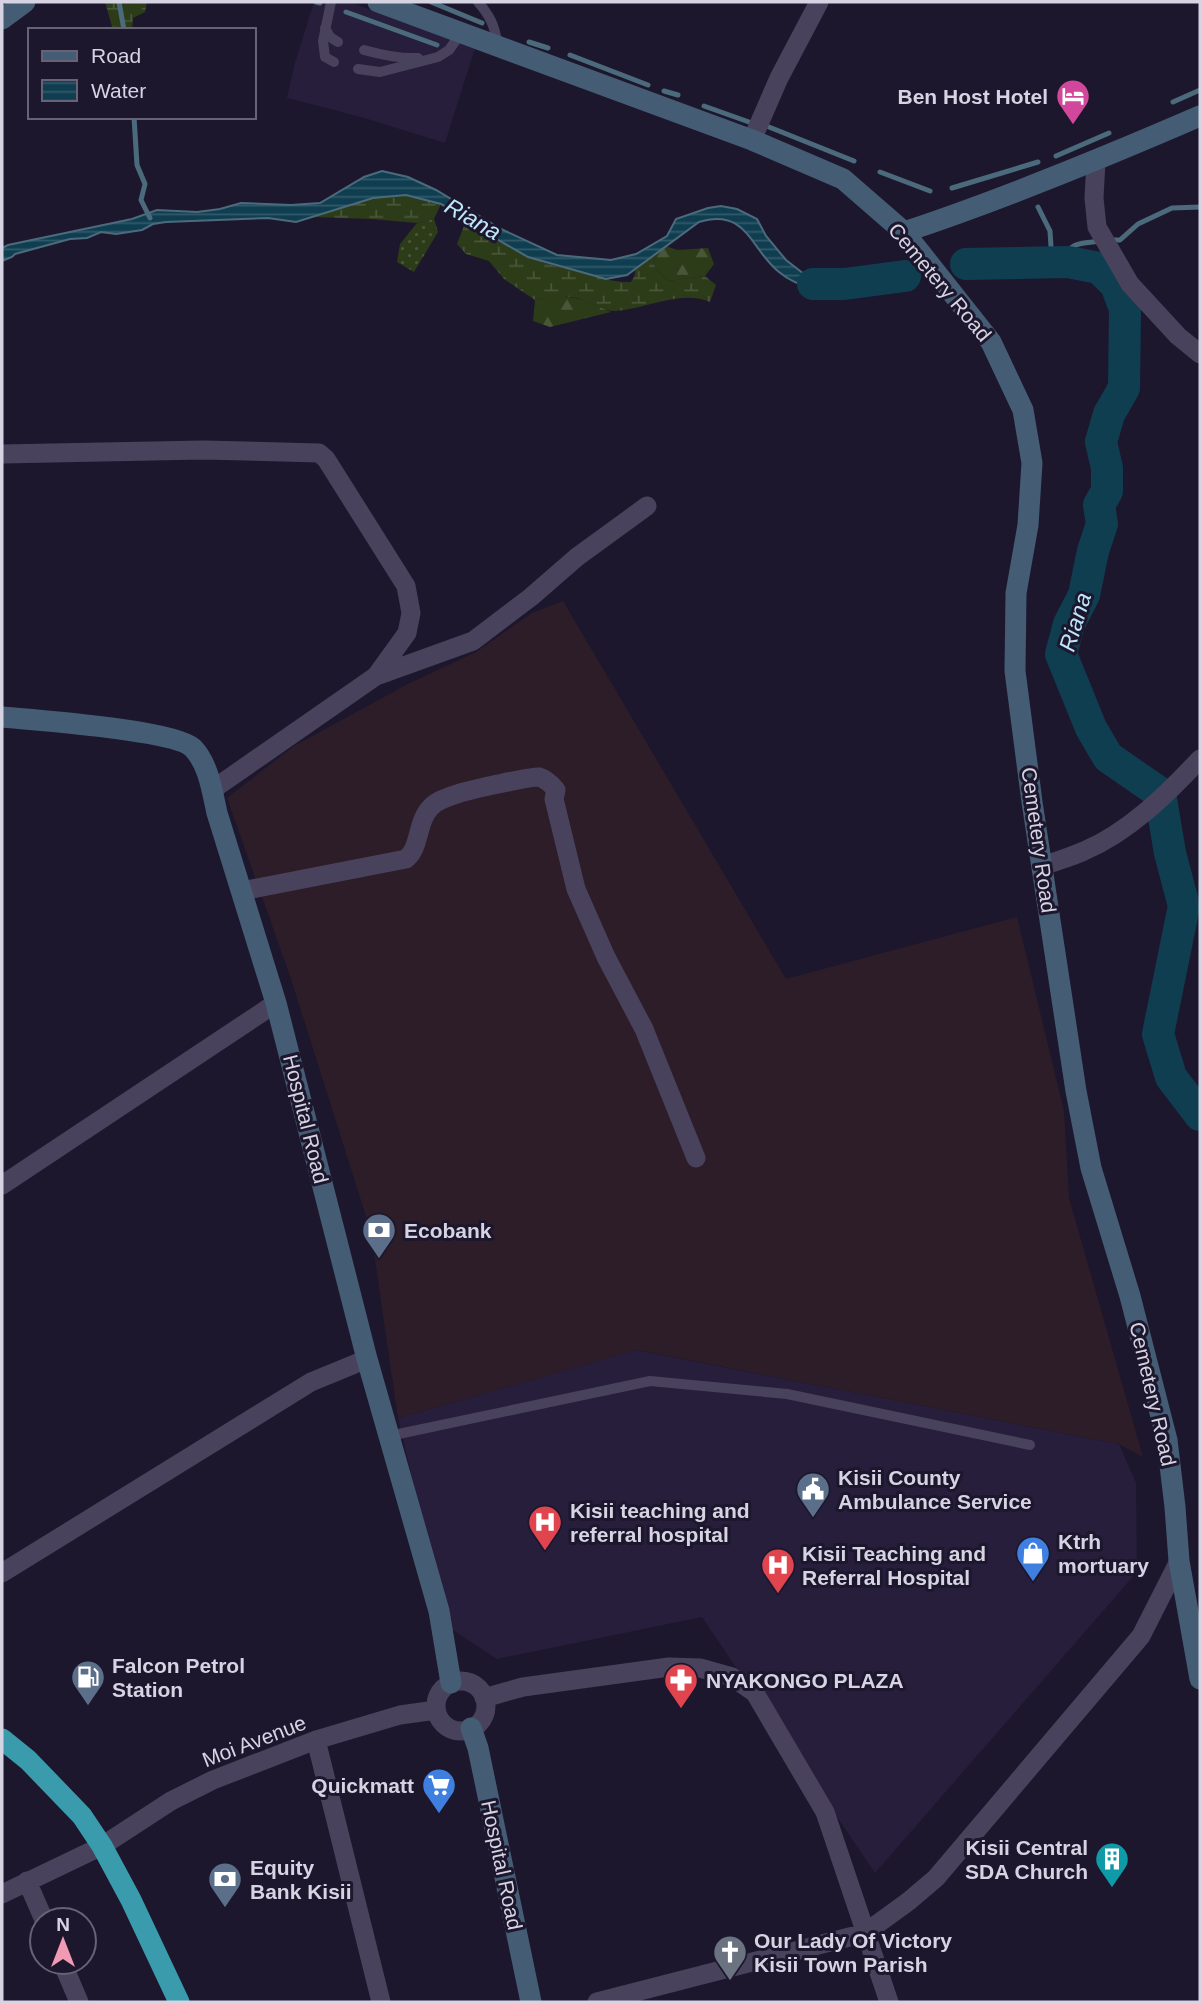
<svg xmlns="http://www.w3.org/2000/svg" width="1202" height="2004" viewBox="0 0 1202 2004" font-family="Arial,sans-serif">
<style>
.built{fill:#261e3b}
.education{fill:#2c1d28}
.grass{fill:url(#grass-dots)}
.forest{fill:url(#forest-firs)}
.wetland{fill:url(#wetland-marsh)}
.water{fill:url(#water-rules);stroke:#4b6b7c;stroke-width:2}
.lines{fill:none;stroke-linecap:round;stroke-linejoin:round}
.stream{stroke:#4b6b7c;stroke-width:5}
.river{stroke:#103e51;stroke-width:32}
.lane{stroke:#49425c;stroke-width:10}
.street{stroke:#49425c;stroke-width:19}
.secondary{stroke:#445d74;stroke-width:21}
.highway{stroke:#3a9bad;stroke-width:21}
.labels{text-anchor:middle;dominant-baseline:central;stroke-width:6;stroke-linejoin:round;paint-order:stroke}
.poi-label{font-size:21px;font-weight:bold;fill:#d6d3e2;stroke:#1d172e;text-anchor:start}
.street-label{font-size:21px;fill:#d6d3e2;stroke:#1d172e}
.water-label{font-size:23px;font-style:italic;fill:#bde6fa;stroke:#1d172e}
</style>
<defs>
<pattern id="grass-dots" width="8" height="8" patternUnits="userSpaceOnUse" patternTransform="scale(1.75)"><rect width="8" height="8" fill="#2c3b18"/><path d="M2 2h.1M6 6h.1" fill="none" stroke="#4a5639" stroke-width="1.8" stroke-linecap="round"/></pattern>
<pattern id="forest-firs" width="22" height="20" patternUnits="userSpaceOnUse" patternTransform="scale(1.75)"><rect width="22" height="20" fill="#2c3b18"/><path d="M5 1l3.5 6h-7zM16 11l3.5 6h-7z" fill="#4a5639"/></pattern>
<pattern id="wetland-marsh" width="20" height="14" patternUnits="userSpaceOnUse" patternTransform="scale(1.75)"><rect width="20" height="14" fill="#2c3b18"/><path d="M1 5h8M5 5V1M11 12h8M15 12V8" fill="none" stroke="#4a5639"/></pattern>
<pattern id="water-rules" width="6" height="5" patternUnits="userSpaceOnUse" patternTransform="scale(1.75)"><rect width="6" height="5" fill="#103e51"/><path d="M0 2.5h6" fill="none" stroke="#32596a"/></pattern>
</defs>
<rect width="100%" height="100%" fill="#1d172e"/>
<path class="built" d="M 314,2 L 350,2 L 475,48 L 445,143 L 361,117 L 287,98 L 294,66 Z
M 636,1350 L 1119,1444 L 1136,1483 L 1137,1572 L 875,1873 L 702,1617 L 497,1659 L 447,1626 L 398,1418 Z"/>
<path class="education" d="M 563,601 L 786,979 L 1017,917 L 1064,1111 L 1069,1198 L 1143,1457 L 1119,1444 L 637,1350 L 398,1418 L 371,1232 L 291,979 L 227,798 L 294,746 L 408,684 L 476,652 L 532,613 Z"/>
<path class="grass" d="M 434,219 L 438,232 L 414,272 L 397,262 L 400,244 L 417,223 Z"/>
<path class="forest" d="M 665,246 L 678,250 L 708,248 L 714,264 L 705,276 L 668,281 L 655,268 L 654,254 Z
M 558,295 L 585,300 L 611,312 L 550,327 L 533,321 L 535,300 Z"/>
<path class="wetland" d="M 105,2 L 147,2 L 145,12 L 133,18 L 132,30 L 113,30 Z
M 406,195 L 441,204 L 434,219 L 417,223 L 372,219 L 312,217 L 373,198 Z
M 466,221 C 494,240 523,257 555,266 C 561,267 566,267 572,269 C 591,274 610,283 631,282 L 634,277 L 636,268 L 654,254 L 655,268 L 668,281 L 705,276 L 716,285 L 710,302 C 681,289 644,310 614,311 C 606,311 596,305 589,302 C 570,294 555,296 535,300 L 504,279 L 489,261 L 466,254 L 457,244 Z"/>
<path class="water" d="M 382,171 L 408,177 L 436,190 L 501,229 L 557,255 L 611,260 L 636,254 L 667,236 L 676,219 L 708,208 L 721,206 L 737,209 L 757,219 L 766,236 L 786,260 L 804,274 L 854,272 L 856,293 C 830,292 800,290 779,272 C 750,249 747,207 699,222 L 627,275 L 606,279 L 528,257 L 477,228 L 441,204 L 406,195 L 373,198 L 296,222 L 268,218 L 166,222 L 153,224 L 142,230 L 116,234 L 101,232 L 87,238 L 70,239 L 15,254 L 12,257 L 2,261 L 2,248 L 8,245 L 132,219 L 157,210 L 197,212 L 220,209 L 241,203 L 291,205 L 320,203 L 364,177 Z"/>
<g class="lines">
<path class="stream" d="M 119,2 L 124,30
M 316,2 L 320,3
M 431,2 L 482,23
M 346,12 L 437,45
M 529,42 L 548,48
M 570,55 L 648,85
M 664,91 L 678,95
M 1173,102 L 1200,90
M 704,106 L 749,122
M 134,117 L 137,165 L 145,184 L 141,200 L 150,218
M 769,127 L 854,161
M 1056,156 L 1109,133
M 880,172 L 930,191
M 952,188 L 1038,162
M 1038,207 L 1050,231 L 1052,262
M 1112,240 L 1120,240 L 1138,224 L 1172,208 L 1200,207
M 1063,262 C 1068,241 1083,243 1102,241"/>
<path class="river" d="M 966,264 L 1068,262 L 1099,268 L 1116,285 L 1125,309 L 1124,388 L 1109,414 L 1101,442 L 1107,468 L 1107,491 L 1099,505 L 1102,524 L 1093,551 L 1084,595 L 1069,624 L 1061,654 L 1091,728 L 1108,757 L 1160,793 L 1170,853 L 1184,906 L 1158,1034 L 1171,1077 L 1200,1115
M 813,284 L 844,284 L 905,276"/>
<path class="lane" d="M 331,2 L 323,41 L 325,57 L 334,62
M 478,2 C 491,17 494,25 498,45
M 325,28 L 330,37 L 338,42
M 364,50 C 382,55 399,59 418,58
M 358,69 L 380,72 L 438,57 L 449,50 L 461,33
M 389,1436 L 650,1381 L 787,1394 L 1030,1445"/>
<path class="street" d="M 752,140 L 779,78 L 819,2
M 1096,161 L 1094,198 L 1097,227 L 1130,284 L 1178,336 L 1200,354
M 2,454 L 203,450 L 319,453 L 326,459 L 406,586 L 411,613 L 407,633 L 376,676
M 212,790 L 376,676 L 473,641 L 531,597 L 577,557 L 647,506
M 1043,866 C 1056,861 1071,857 1084,851 C 1129,832 1167,794 1200,759
M 242,891 L 406,859 C 421,847 416,822 431,807 C 437,800 451,796 460,793 C 470,790 532,776 539,777 C 546,779 552,785 556,790 L 554,799 L 576,889 L 606,957 L 644,1029 L 696,1158
M 2,1185 L 276,1003
M 2,1573 L 311,1382 L 367,1359
M436 1706a25 25 0 1 1 50 0a25 25 0 1 1-50 0Z
M 484,1698 L 523,1687 L 669,1667 L 700,1668 L 732,1677 L 755,1693 L 825,1812 L 889,2002
M 316,1740 L 381,2002
M 27,1881 L 44,1920
M 2,1894 L 102,1846 L 171,1801 L 213,1780 L 316,1740 L 400,1715 L 436,1710
M 62,1962 L 79,2002
M 597,2002 L 865,1933 L 909,1901 L 936,1878 L 1141,1636 L 1179,1561"/>
<path class="secondary" d="M 378,2 L 752,140 L 843,179 L 904,232 L 991,342 L 1023,410 L 1032,463 L 1028,525 L 1016,593 L 1015,671 L 1032,802 L 1076,1091 L 1091,1168 L 1130,1296 L 1167,1440 L 1175,1507 L 1179,1561 L 1200,1679
M 2,19 L 25,2
M 904,232 C 1004,199 1103,158 1200,116
M 2,717 C 34,720 175,730 193,748 C 209,765 212,791 217,813 L 276,1003 L 367,1359 L 439,1611 L 451,1683
M 471,1728 L 478,1748 L 531,2002"/>
<path class="highway" d="M 2,1739 L 28,1760 L 82,1816 L 102,1846 L 131,1900 L 179,2002"/>
</g>
<defs>
<g id="hotel-pin" transform="scale(1.75)"><path d="M0 17L-7.5 6A9.5 9.5 0 1 1 7.5 6Z" fill="#d1479c" stroke="#1d172e"/><path d="M-6-4.5h1.5V1H6V5H4.5V3h-9V5H-6ZM-4 0a1.8 1.8 0 1 1 3.6 0ZM.5 0V-2.5h3Q6-2.5 6 0Z" fill="#fff"/></g>
<g id="bank-pin" transform="scale(1.75)"><path d="M0 17L-7.5 6A9.5 9.5 0 1 1 7.5 6Z" fill="#5c6f8a" stroke="#1d172e"/><path d="M-6-4H6V4H-6ZM0-2.3a2.3 2.3 0 1 0 0 4.6a2.3 2.3 0 1 0 0-4.6Z" fill="#fff"/></g>
<g id="civic-pin" transform="scale(1.75)"><path d="M0 17L-7.5 6A9.5 9.5 0 1 1 7.5 6Z" fill="#5c6f8a" stroke="#1d172e"/><path d="M-.6-6.5H3V-4.5H.6V-3L4-1V1h2V6H-6V1h2V-1L-.6-3ZM-1.2 2.5V6h2.4V2.5Z" fill="#fff"/></g>
<g id="hospital-pin" transform="scale(1.75)"><path d="M0 17L-7.5 6A9.5 9.5 0 1 1 7.5 6Z" fill="#e0444e" stroke="#1d172e"/><path d="M-5-5h3v3.5h4V-5h3V5h-3V1.5h-4V5h-3Z" fill="#fff"/></g>
<g id="shop-pin" transform="scale(1.75)"><path d="M0 17L-7.5 6A9.5 9.5 0 1 1 7.5 6Z" fill="#3f7fe0" stroke="#1d172e"/><path d="M-5-2.5h2.3a2.7 3.5 0 0 1 5.4 0H5L5.5 6h-11ZM-1.5-2.5h3a1.5 2.3 0 0 0-3 0Z" fill="#fff"/></g>
<g id="fuel-pin" transform="scale(1.75)"><path d="M0 17L-7.5 6A9.5 9.5 0 1 1 7.5 6Z" fill="#5c6f8a" stroke="#1d172e"/><path d="M-5.5-6h7V0h2V4h1.3V-2.5L3-4.5l.8-.8L6-3V5H2.5V1h-1V6h-7ZM-4.2-4.7v3.2H.2V-4.7Z" fill="#fff"/></g>
<g id="pharmacy-pin" transform="scale(1.75)"><path d="M0 17L-7.5 6A9.5 9.5 0 1 1 7.5 6Z" fill="#e0444e" stroke="#1d172e"/><path d="M-2-6h4v4h4v4h-4v4h-4v-4h-4v-4h4Z" fill="#fff"/></g>
<g id="supermarket-pin" transform="scale(1.75)"><path d="M0 17L-7.5 6A9.5 9.5 0 1 1 7.5 6Z" fill="#3f7fe0" stroke="#1d172e"/><path d="M-6-5.5h2.5l.6 2H6L4.5 2H-2.5L-4.4-4H-6ZM-1.5 3.2a1.3 1.3 0 1 0 .1 0ZM3 3.2a1.3 1.3 0 1 0 .1 0Z" fill="#fff"/></g>
<g id="building-pin" transform="scale(1.75)"><path d="M0 17L-7.5 6A9.5 9.5 0 1 1 7.5 6Z" fill="#0f9aa8" stroke="#1d172e"/><path d="M-4-6H4V6H1V3H-1V6H-4ZM-2.5-4.3h1.7v1.8h-1.7ZM.8-4.3h1.7v1.8H.8ZM-2.5-1h1.7V.8h-1.7ZM.8-1h1.7V.8H.8Z" fill="#fff"/></g>
<g id="church-pin" transform="scale(1.75)"><path d="M0 17L-7.5 6A9.5 9.5 0 1 1 7.5 6Z" fill="#6b7280" stroke="#1d172e"/><path d="M-1.2-6h2.4v3.5h3.3v2.4h-3.3V6h-2.4V-.1h-3.3v-2.4h3.3Z" fill="#fff"/></g>
</defs>
<g fill-rule="evenodd">
<use href="#hotel-pin" x="1073" y="96"/>
<use href="#bank-pin" x="379" y="1230"/>
<use href="#civic-pin" x="813" y="1489"/>
<use href="#hospital-pin" x="545" y="1522"/>
<use href="#shop-pin" x="1033" y="1553"/>
<use href="#hospital-pin" x="778" y="1565"/>
<use href="#fuel-pin" x="88" y="1677"/>
<use href="#pharmacy-pin" x="681" y="1680"/>
<use href="#supermarket-pin" x="439" y="1785"/>
<use href="#building-pin" x="1112" y="1859"/>
<use href="#bank-pin" x="225" y="1879"/>
<use href="#church-pin" x="730" y="1952"/>
</g>
<g class="labels">
<g class="poi-label">
<text x="1048" y="96" text-anchor="end">Ben Host Hotel</text>
<text x="404" y="1230">Ecobank</text>
<text x="838" y="1477">Kisii County<tspan x="838" dy="24">Ambulance Service</tspan></text>
<text x="570" y="1510">Kisii teaching and<tspan x="570" dy="24">referral hospital</tspan></text>
<text x="1058" y="1541">Ktrh<tspan x="1058" dy="24">mortuary</tspan></text>
<text x="802" y="1553">Kisii Teaching and<tspan x="802" dy="24">Referral Hospital</tspan></text>
<text x="112" y="1665">Falcon Petrol<tspan x="112" dy="24">Station</tspan></text>
<text x="706" y="1680">NYAKONGO PLAZA</text>
<text x="414" y="1785" text-anchor="end">Quickmatt</text>
<text x="1088" y="1847" text-anchor="end">Kisii Central<tspan x="1088" dy="24">SDA Church</tspan></text>
<text x="250" y="1867">Equity<tspan x="250" dy="24">Bank Kisii</tspan></text>
<text x="754" y="1940">Our Lady Of Victory<tspan x="754" dy="24">Kisii Town Parish</tspan></text>
</g>
<g class="street-label">
<text transform="translate(940 282) rotate(50)">Cemetery Road</text>
<text transform="translate(1039 840) rotate(82)">Cemetery Road</text>
<text transform="translate(306 1119) rotate(76)">Hospital Road</text>
<text transform="translate(1153 1394) rotate(77)">Cemetery Road</text>
<text transform="translate(254 1741) rotate(-21)">Moi Avenue</text>
<text transform="translate(502 1865) rotate(78)">Hospital Road</text>
</g>
<g class="water-label">
<text transform="translate(473 219) rotate(30)">Riana</text>
<text transform="translate(1075 622) rotate(-73)">Riana</text>
</g>
</g>
<rect width="1202" height="2004" fill="none" stroke="#d6d3e2" stroke-width="7"/>
<rect x="28" y="28" width="228" height="91" fill="#1d172e" stroke="#676276" stroke-width="2"/>
<rect x="42" y="51" width="35" height="10" fill="#445d74" stroke="#676276" stroke-width="2"/>
<text x="91" y="63" font-size="21" fill="#d6d3e2">Road</text>
<rect x="42" y="80" width="35" height="21" fill="url(#water-rules)" stroke="#676276" stroke-width="2"/>
<text x="91" y="98" font-size="21" fill="#d6d3e2">Water</text>
<g transform="translate(63 1941)"><circle r="33" fill="#1d172e" stroke="#676276" stroke-width="2"/>
<path d="M0-5L12 26L0 18L-12 26Z" fill="#f19ab4"/>
<text y="-10" font-size="19" font-weight="bold" text-anchor="middle" fill="#d6d3e2">N</text>
</g>
</svg>
